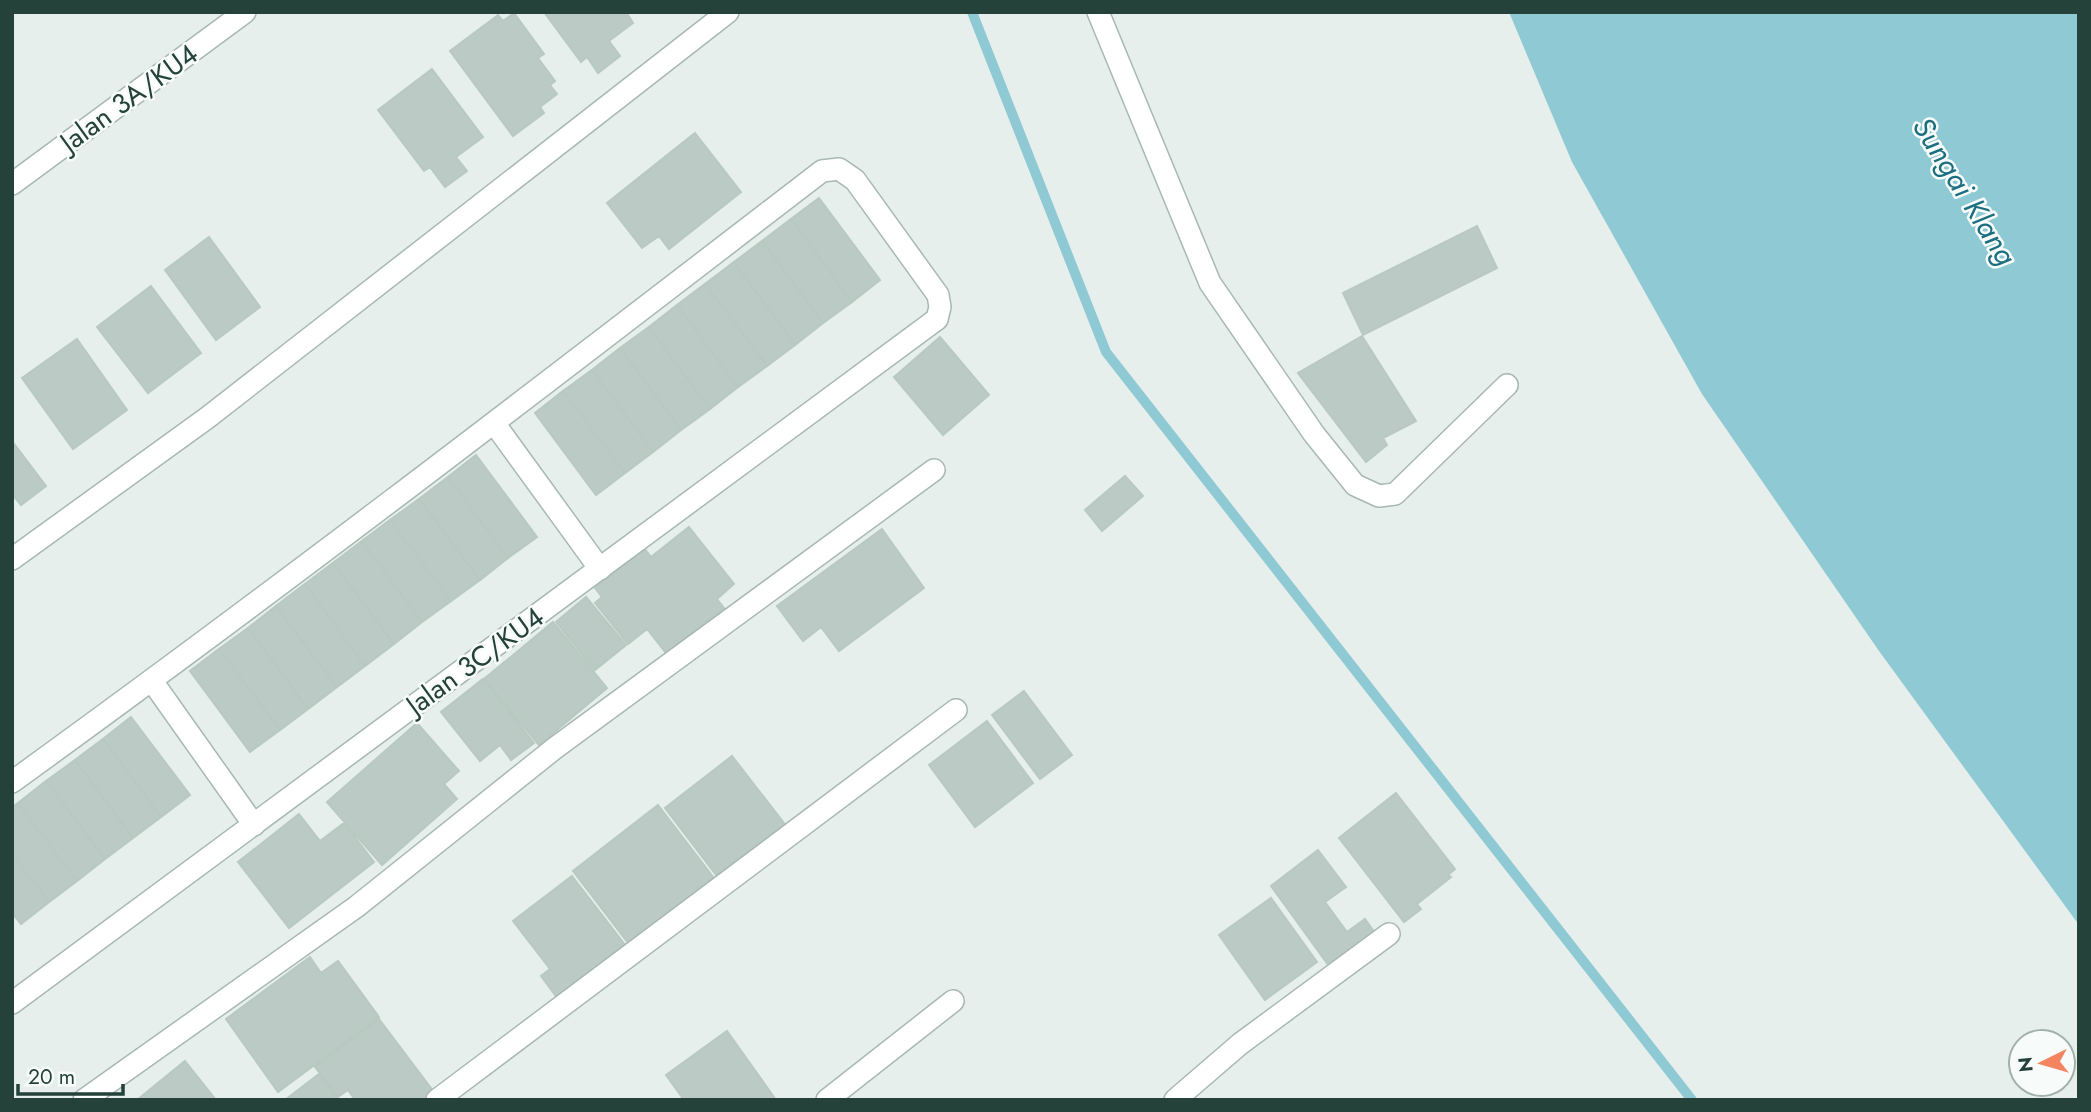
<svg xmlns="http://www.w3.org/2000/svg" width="2091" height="1112" viewBox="0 0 2091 1112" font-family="Jost,sans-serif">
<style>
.water{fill:#8ec9d4}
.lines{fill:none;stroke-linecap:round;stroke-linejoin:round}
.stream{stroke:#8ec9d4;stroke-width:10}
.building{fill:#bbcac4;stroke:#b8c9c2;stroke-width:2}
.lane-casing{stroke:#a8b8b2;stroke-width:24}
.street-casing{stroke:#a8b8b2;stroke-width:24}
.lane{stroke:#fff;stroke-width:21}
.street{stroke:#fff;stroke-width:21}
.labels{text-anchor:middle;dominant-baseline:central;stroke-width:5;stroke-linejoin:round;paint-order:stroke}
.street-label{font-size:28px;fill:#24423a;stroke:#f7fbf9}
.water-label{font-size:30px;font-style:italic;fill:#1c6f80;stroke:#f7fbf9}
</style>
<rect width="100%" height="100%" fill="#e6efeb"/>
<path class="water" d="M 1509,12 L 2079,12 L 2079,925 L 1879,651 L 1702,394 L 1572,162 Z"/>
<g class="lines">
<path class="stream" d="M 972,12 L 1106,352 L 1692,1100"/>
</g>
<path class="building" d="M 544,12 L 626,12 L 633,23 L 609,41 L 620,56 L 598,73 L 587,57 L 581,62 Z
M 514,13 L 544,54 L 538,58 L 555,81 L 550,85 L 557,94 L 540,107 L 544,113 L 513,136 L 450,51 L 498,15 L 503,21 Z
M 432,69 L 483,137 L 456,157 L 467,171 L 445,187 L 430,167 L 424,171 L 378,110 Z
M 695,133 L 741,192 L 669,249 L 659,236 L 642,248 L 607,203 Z
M 819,198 L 880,280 L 852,302 L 791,219 Z
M 791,219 L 852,302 L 823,323 L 762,241 Z
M 1477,226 L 1497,268 L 1363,335 L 1343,293 Z
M 209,237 L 260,307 L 216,340 L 165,270 Z
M 762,241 L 823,323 L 795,345 L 734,262 Z
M 734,262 L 795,345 L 767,366 L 705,284 Z
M 705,284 L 767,366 L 738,387 L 677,305 Z
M 151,286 L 201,353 L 148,393 L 97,327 Z
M 677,305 L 738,387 L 710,409 L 649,327 Z
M 649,327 L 710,409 L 681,430 L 620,348 Z
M 1362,336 L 1416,421 L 1383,438 L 1387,445 L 1366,462 L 1298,373 Z
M 940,337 L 989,395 L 943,435 L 894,377 Z
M 77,339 L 127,410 L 73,449 L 22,378 Z
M 620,348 L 681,430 L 653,452 L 592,370 Z
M 592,370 L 653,452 L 625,473 L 563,391 Z
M 563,391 L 625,473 L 596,495 L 535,413 Z
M 12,441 L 46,486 L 21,505 L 12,494 Z
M 476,455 L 537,537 L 508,558 L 448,477 Z
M 1125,476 L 1143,496 L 1102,531 L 1085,510 Z
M 448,477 L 508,558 L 480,580 L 419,499 Z
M 419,499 L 480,580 L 451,601 L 390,520 Z
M 390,520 L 451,601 L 422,622 L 362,541 Z
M 689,527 L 734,584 L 717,599 L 724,608 L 666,653 L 647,629 L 628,644 L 595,603 L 602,597 L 595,588 L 644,548 L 651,557 Z
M 882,529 L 924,588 L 839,651 L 821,627 L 803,641 L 777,606 Z
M 362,541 L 422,622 L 394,644 L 333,563 Z
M 333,563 L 394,644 L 365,666 L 305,584 Z
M 305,584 L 365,666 L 337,687 L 276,606 Z
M 586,597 L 626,645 L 595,670 L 556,622 Z
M 276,606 L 337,687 L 308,709 L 248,628 Z
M 553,622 L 607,688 L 539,745 L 484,679 Z
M 248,628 L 308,709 L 280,730 L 219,649 Z
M 219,649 L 280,730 L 250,752 L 190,671 Z
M 483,679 L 534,743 L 511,760 L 500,745 L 480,761 L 441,712 Z
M 1024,691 L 1072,755 L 1040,779 L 992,715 Z
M 131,717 L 190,795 L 161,817 L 103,739 Z
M 987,721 L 1033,783 L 975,827 L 929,765 Z
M 417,723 L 459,771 L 444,784 L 457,799 L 382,865 L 327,802 Z
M 103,739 L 161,817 L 133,838 L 75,760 Z
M 732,756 L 787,827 L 720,880 L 665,808 Z
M 75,760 L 133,838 L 105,859 L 46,781 Z
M 46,781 L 105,859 L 77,881 L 18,803 Z
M 1396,793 L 1455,869 L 1448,875 L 1451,877 L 1417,904 L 1421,909 L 1404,922 L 1339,838 Z
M 18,803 L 77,881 L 49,902 L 12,854 L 12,807 Z
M 658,805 L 717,882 L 632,948 L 573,871 Z
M 299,814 L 320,841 L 344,823 L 374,862 L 289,928 L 238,862 Z
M 1318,850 L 1346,887 L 1325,902 L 1347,932 L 1365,919 L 1377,936 L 1332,970 L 1271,886 Z
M 12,854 L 49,902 L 21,924 L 12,913 Z
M 572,876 L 629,950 L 561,1003 L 541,976 L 550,969 L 513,921 Z
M 1271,898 L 1317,962 L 1265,1000 L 1219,935 Z
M 310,957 L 321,973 L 338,961 L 379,1017 L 278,1092 L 226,1019 Z
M 379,1019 L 434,1092 L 424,1100 L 355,1100 L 348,1090 L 338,1097 L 315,1067 Z
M 727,1031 L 776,1100 L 684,1100 L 666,1075 Z
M 185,1061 L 216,1100 L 137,1100 Z
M 319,1074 L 338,1100 L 285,1100 Z"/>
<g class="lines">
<g class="lane-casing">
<path id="lane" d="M 494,423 L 600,569
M 12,559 L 207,418 L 728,12
M 152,681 L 254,825
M 12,782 C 286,584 554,377 822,171 L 839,169 L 855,180 L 938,295 L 940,307 L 937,319
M 84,1100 L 356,907 L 555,748 L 934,470"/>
</g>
<g class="street-casing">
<path id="street" d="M 1098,12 L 1210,283 L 1314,434 L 1355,485 L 1379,496 L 1395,494 L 1507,385
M 12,184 L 245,12
M 12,1003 L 937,319
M 437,1100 L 956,710
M 827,1100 L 953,1001
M 1175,1100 L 1240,1044 L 1389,934"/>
</g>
<use href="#lane" class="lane"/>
<use href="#street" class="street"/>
</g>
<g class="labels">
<g class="street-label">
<text transform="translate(129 98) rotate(-36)">Jalan 3A/KU4</text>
<text transform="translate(475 661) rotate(-36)">Jalan 3C/KU4</text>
</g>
<g class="water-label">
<text transform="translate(1965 191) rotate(58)">Sungai Klang</text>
</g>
</g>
<rect width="2091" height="1112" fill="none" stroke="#24423a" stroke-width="28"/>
<g transform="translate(2042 1063) rotate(265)"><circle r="33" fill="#f7fbf9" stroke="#a3b1ad" stroke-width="2"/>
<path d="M0-5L12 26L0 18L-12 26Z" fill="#f4845f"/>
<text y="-10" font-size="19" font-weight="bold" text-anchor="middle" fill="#24423a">N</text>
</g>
<path d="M18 1084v10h105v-10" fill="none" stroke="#24423a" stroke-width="3.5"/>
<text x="28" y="1084" font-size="21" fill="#24423a" stroke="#f7fbf9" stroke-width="5" paint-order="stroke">20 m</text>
</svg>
